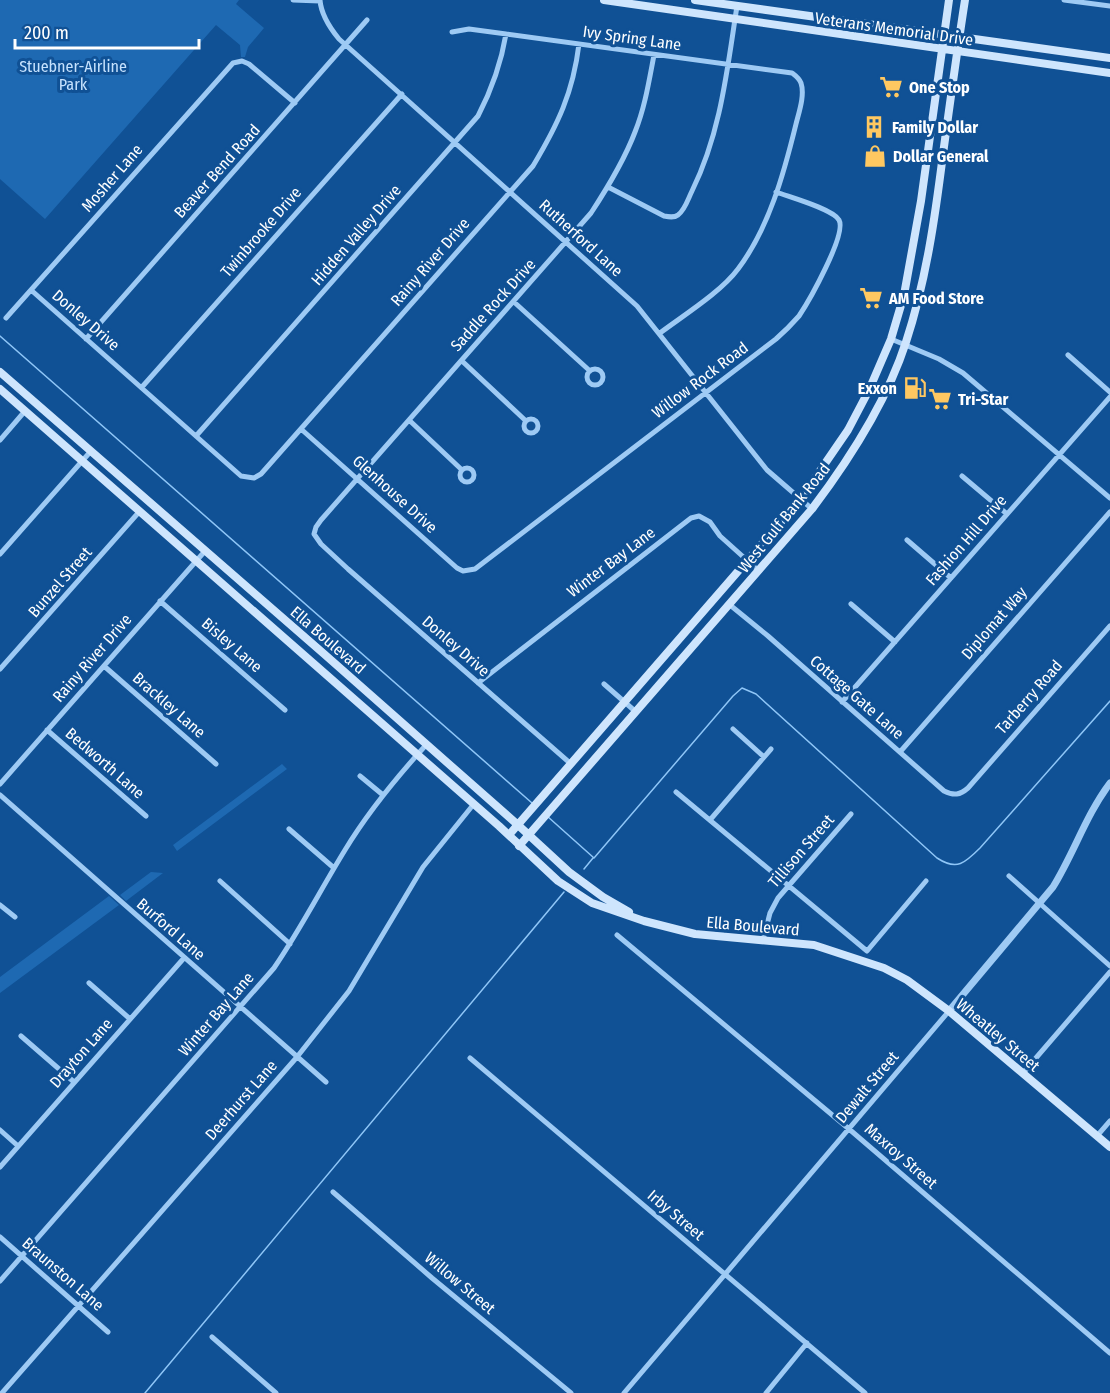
<svg xmlns="http://www.w3.org/2000/svg" width="1110" height="1393" viewBox="0 0 1110 1393" font-family="'Fira Sans Condensed',sans-serif">
<style>
.green{fill:#1e69b2}
.lines{fill:none;stroke-linecap:round;stroke-linejoin:round}
.stream{stroke:#8fc6f7;stroke-width:1.5}
.minor{stroke:#9ecaf4;stroke-width:5}
.tertiary{stroke:#9ecaf4;stroke-width:7}
.secondary{stroke:#cee5fd;stroke-width:8}
.labels{text-anchor:middle;dominant-baseline:central;stroke-width:6;stroke-linejoin:round;paint-order:stroke}
.street-label{font-size:16px;fill:#fff;stroke:#105195}
.park-label{font-size:16px;fill:#c6e2fe;stroke:#105195}
.poi-label{font-size:16px;font-weight:bold;fill:#fff;stroke:#105195;text-anchor:start}
</style>
<rect width="100%" height="100%" fill="#105195"/>
<path class="green" d="M 0,0 L 239,0 L 236,4 L 264,28 L 248,47 L 245,57 L 241,57 L 240,45 L 216,25 L 45,219 L 0,179 Z
M 282,764 L 287,769 L 177,851 L 173,845 Z
M 151,872 L 163,873 L 126,901 L 120,895 Z
M 109,896 L 119,905 L 0,993 L 0,977 Z"/>
<g class="lines">
<path class="stream" d="M 0,336 L 532,803
M 547,816 L 594,858 L 733,696 L 742,688 L 756,694 L 937,858 C 957,871 965,863 980,848 L 1110,701
M 584,869 L 593,858
M 145,1393 L 564,892"/>
<path class="minor" d="M 293,0 L 320,1
M 320,0 C 321,14 330,28 339,39 L 637,306 L 767,470 L 812,509
M 1064,0 L 1110,6
M 452,32 L 469,29 L 792,73 C 796,76 799,78 801,83 C 805,95 799,112 796,124 C 784,173 769,228 738,269 C 721,292 684,315 660,333
M 608,187 L 664,216 C 669,217 674,218 678,215 C 685,210 688,199 692,191 C 721,132 727,70 737,6
M 31,290 L 241,476 L 254,478 L 261,474 L 533,166 C 558,124 573,93 579,44
M 514,302 L 590,371
M 6,318 L 233,63 L 242,61 L 249,64 L 295,103
M 86,339 L 367,20
M 891,339 L 939,359 L 963,373 L 1110,498
M 1068,355 L 1110,392
M 462,361 L 526,421
M587 377a8 8 0 1 1 16 0a8 8 0 1 1-16 0Z
M 142,387 L 402,94
M524 426a7 7 0 1 1 14 0a7 7 0 1 1-14 0Z
M 409,420 L 462,470
M 301,429 L 457,568 L 463,571 L 475,569 L 776,339 C 784,332 792,324 799,316 C 809,301 847,234 839,220 C 833,209 789,197 776,192
M 196,436 L 478,116 C 492,89 501,64 506,34
M 0,440 L 25,411
M460 475a7 7 0 1 1 14 0a7 7 0 1 1-14 0Z
M 962,476 L 1007,514
M 907,540 L 951,578
M 0,554 L 91,451
M 160,601 L 285,710
M 851,604 L 895,642
M 730,605 L 768,636 L 944,791 C 954,796 960,795 968,788 L 1110,626
M 104,666 L 216,764
M 0,669 L 139,512
M 478,683 L 691,518 L 699,516 L 710,522 L 720,536 L 759,571
M 604,684 L 636,712
M 842,702 L 1110,397
M 733,729 L 764,757
M 47,730 L 146,816
M 900,752 L 1110,512
M 571,764 L 348,569 L 321,544 L 314,534 L 316,527 L 321,520 L 591,213 C 608,187 624,161 635,132 C 645,107 649,81 654,55
M 360,776 L 383,795
M 0,784 L 205,551
M 676,792 L 867,951 L 926,881
M 0,795 L 326,1082
M 710,820 L 771,749
M 289,829 L 334,868
M 1009,876 L 1110,966
M 220,881 L 290,944
M 0,905 L 15,917
M 617,935 L 849,1129 L 1110,1353
M 763,940 L 770,913 L 778,898 L 851,814
M 89,983 L 130,1019
M 21,1036 L 74,1082
M 470,1058 L 865,1393
M 1023,1073 L 1110,972
M 0,1130 L 18,1146
M 1097,1136 L 1110,1121
M 0,1167 L 184,958
M 333,1192 L 432,1278 L 571,1393
M 0,1237 L 108,1332
M 0,1281 L 274,968 C 300,930 321,889 345,850 C 368,812 396,778 426,745
M 212,1337 L 276,1393
M 2,1393 L 297,1057 L 349,991 L 423,867 L 473,805
M 624,1393 L 949,1011
M 766,1393 L 807,1343"/>
<path class="tertiary" d="M 949,1011 L 1053,887 C 1074,853 1086,815 1110,783"/>
<path class="secondary" d="M 604,0 L 1110,73
M 695,0 L 1110,58
M 0,372 L 323,653 L 518,825 L 569,872 L 603,897 L 629,912
M 0,389 L 499,826 L 558,881 L 592,903 L 644,921 L 695,934 L 814,945 L 884,968 L 907,980 L 949,1011 L 1110,1147
M 509,835 L 800,500 L 848,430 L 869,390 L 891,339 L 904,295 L 921,201 L 949,0
M 519,846 L 812,509 C 849,460 887,401 906,342 C 926,281 935,218 943,154 C 950,103 957,51 965,0"/>
</g>
<defs>
<g id="supermarket-bare" transform="scale(1.8)"><path d="M-6-5.5h2.5l.6 2H6L4.5 2H-2.5L-4.4-4H-6ZM-1.5 3.2a1.3 1.3 0 1 0 .1 0ZM3 3.2a1.3 1.3 0 1 0 .1 0Z" fill="#ffc861" stroke="#105195" stroke-width="2.5" paint-order="stroke"/></g>
<g id="building-bare" transform="scale(1.8)"><path d="M-4-6H4V6H1V3H-1V6H-4ZM-2.5-4.3h1.7v1.8h-1.7ZM.8-4.3h1.7v1.8H.8ZM-2.5-1h1.7V.8h-1.7ZM.8-1h1.7V.8H.8Z" fill="#ffc861" stroke="#105195" stroke-width="2.5" paint-order="stroke"/></g>
<g id="shop-bare" transform="scale(1.8)"><path d="M-5-2.5h2.3a2.7 3.5 0 0 1 5.4 0H5L5.5 6h-11ZM-1.5-2.5h3a1.5 2.3 0 0 0-3 0Z" fill="#ffc861" stroke="#105195" stroke-width="2.5" paint-order="stroke"/></g>
<g id="fuel-bare" transform="scale(1.8)"><path d="M-5.5-6h7V0h2V4h1.3V-2.5L3-4.5l.8-.8L6-3V5H2.5V1h-1V6h-7ZM-4.2-4.7v3.2H.2V-4.7Z" fill="#ffc861" stroke="#105195" stroke-width="2.5" paint-order="stroke"/></g>
</defs>
<g fill-rule="evenodd">
<use href="#supermarket-bare" x="891" y="87"/>
<use href="#building-bare" x="874" y="127"/>
<use href="#shop-bare" x="875" y="156"/>
<use href="#supermarket-bare" x="871" y="298"/>
<use href="#fuel-bare" x="915" y="388"/>
<use href="#supermarket-bare" x="940" y="399"/>
</g>
<g class="labels">
<g class="street-label">
<text transform="translate(894 29) rotate(8)">Veterans Memorial Drive</text>
<text transform="translate(632 38) rotate(8)">Ivy Spring Lane</text>
<text transform="translate(217 171) rotate(-48)">Beaver Bend Road</text>
<text transform="translate(112 178) rotate(-49)">Mosher Lane</text>
<text transform="translate(261 232) rotate(-49)">Twinbrooke Drive</text>
<text transform="translate(356 235) rotate(-49)">Hidden Valley Drive</text>
<text transform="translate(581 238) rotate(42)">Rutherford Lane</text>
<text transform="translate(430 262) rotate(-49)">Rainy River Drive</text>
<text transform="translate(493 305) rotate(-48)">Saddle Rock Drive</text>
<text transform="translate(86 320) rotate(41)">Donley Drive</text>
<text transform="translate(700 380) rotate(-37)">Willow Rock Road</text>
<text transform="translate(395 494) rotate(42)">Glenhouse Drive</text>
<text transform="translate(784 518) rotate(-51)">West Gulf Bank Road</text>
<text transform="translate(966 540) rotate(-49)">Fashion Hill Drive</text>
<text transform="translate(611 562) rotate(-37)">Winter Bay Lane</text>
<text transform="translate(60 582) rotate(-49)">Bunzel Street</text>
<text transform="translate(994 623) rotate(-49)">Diplomat Way</text>
<text transform="translate(328 640) rotate(41)">Ella Boulevard</text>
<text transform="translate(232 645) rotate(41)">Bisley Lane</text>
<text transform="translate(456 646) rotate(41)">Donley Drive</text>
<text transform="translate(92 658) rotate(-49)">Rainy River Drive</text>
<text transform="translate(857 697) rotate(41)">Cottage Gate Lane</text>
<text transform="translate(1029 697) rotate(-49)">Tarberry Road</text>
<text transform="translate(169 705) rotate(41)">Brackley Lane</text>
<text transform="translate(105 763) rotate(41)">Bedworth Lane</text>
<text transform="translate(801 851) rotate(-49)">Tillison Street</text>
<text transform="translate(753 926) rotate(5)">Ella Boulevard</text>
<text transform="translate(171 929) rotate(41)">Burford Lane</text>
<text transform="translate(216 1014) rotate(-49)">Winter Bay Lane</text>
<text transform="translate(998 1035) rotate(40)">Wheatley Street</text>
<text transform="translate(81 1053) rotate(-49)">Drayton Lane</text>
<text transform="translate(867 1087) rotate(-50)">Dewalt Street</text>
<text transform="translate(241 1100) rotate(-49)">Deerhurst Lane</text>
<text transform="translate(901 1156) rotate(41)">Maxroy Street</text>
<text transform="translate(676 1215) rotate(40)">Irby Street</text>
<text transform="translate(63 1274) rotate(41)">Braunston Lane</text>
<text transform="translate(460 1283) rotate(40)">Willow Street</text>
</g>
<g class="park-label">
<text x="73" y="66">Stuebner-Airline<tspan x="73" dy="18">Park</tspan></text>
</g>
<g class="poi-label">
<text x="909" y="87">One Stop</text>
<text x="892" y="127">Family Dollar</text>
<text x="893" y="156">Dollar General</text>
<text x="889" y="298">AM Food Store</text>
<text x="897" y="388" text-anchor="end">Exxon</text>
<text x="958" y="399">Tri-Star</text>
</g>
</g>
<path d="M15 39v9h184v-9" fill="none" stroke="#ffffff" stroke-width="3"/>
<text x="24" y="39" font-size="18" fill="#ffffff" stroke="#105195" stroke-width="4.5" paint-order="stroke">200 m</text>
</svg>
